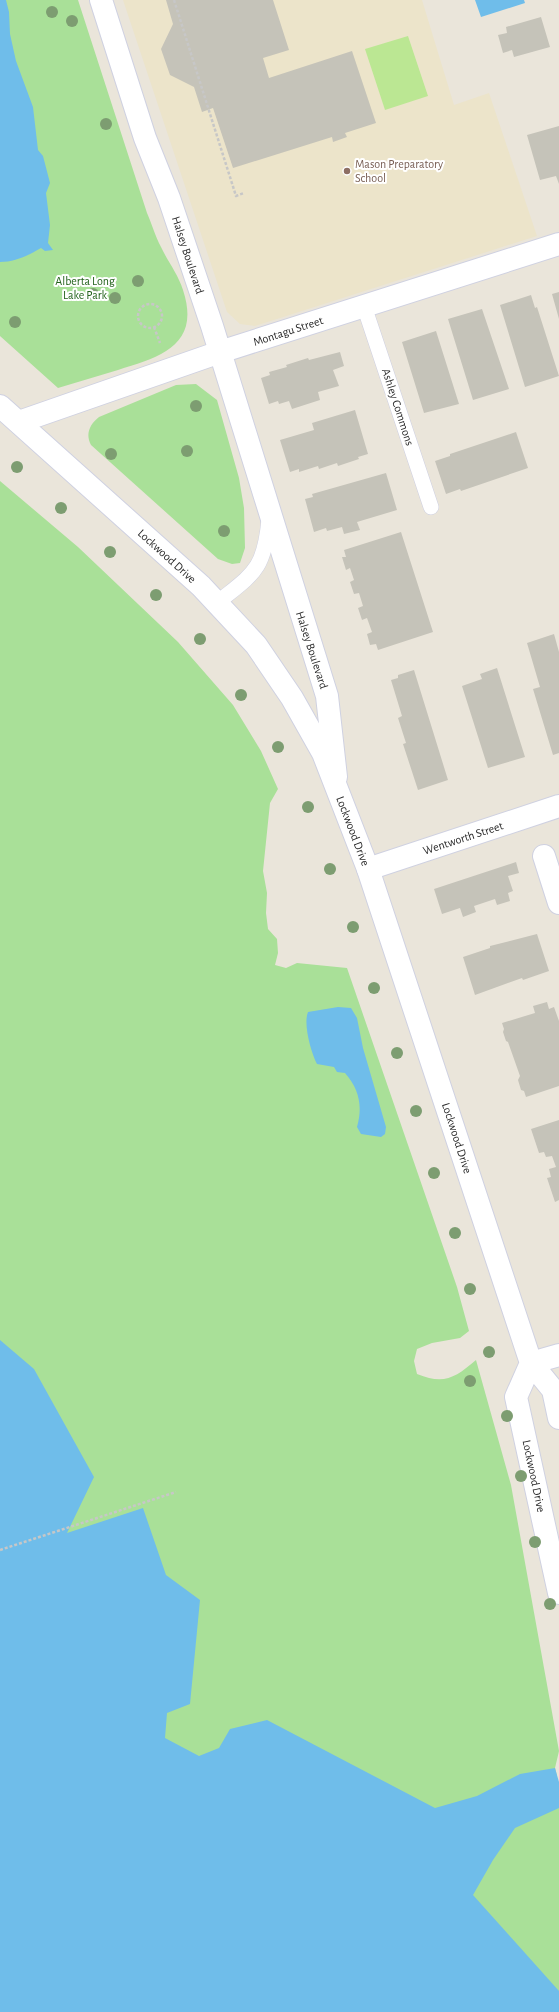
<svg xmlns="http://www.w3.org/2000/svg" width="559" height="2012" viewBox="0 0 559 2012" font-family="'Alegreya Sans',sans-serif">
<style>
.education{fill:#ece4ca}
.green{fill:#a9e098}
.pitch{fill:#bbe793}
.water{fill:#6fbdea}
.building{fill:#c5c3b9}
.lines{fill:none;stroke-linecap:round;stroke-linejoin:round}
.lane-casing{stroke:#cfd1e1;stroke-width:16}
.street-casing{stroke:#cfd1e1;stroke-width:24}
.secondary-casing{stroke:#cfd1e1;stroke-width:24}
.path{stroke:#c7c7c7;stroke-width:2.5;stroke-dasharray:3 2;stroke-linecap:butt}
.lane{stroke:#fff;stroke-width:15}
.street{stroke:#fff;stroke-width:22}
.secondary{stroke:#fff;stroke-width:22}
.tree{fill:#7d9d71}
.education-dot{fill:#8d6e63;stroke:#fff;stroke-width:1.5}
.labels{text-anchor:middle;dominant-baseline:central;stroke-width:4;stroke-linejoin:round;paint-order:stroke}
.education-label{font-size:12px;fill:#785e54;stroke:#fff;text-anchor:start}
.street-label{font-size:12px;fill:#282828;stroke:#fff}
.park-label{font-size:12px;fill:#23621b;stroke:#fff}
</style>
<rect width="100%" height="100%" fill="#eae5da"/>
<path class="education" d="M 123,0 L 422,0 L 454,105 L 489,93 L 537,236 L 255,326 L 240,324 L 227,312 Z"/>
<path class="green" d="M 0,0 L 78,0 L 147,213 C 152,224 155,236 161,247 C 168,262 178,274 183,290 C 201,345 161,357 118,370 C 98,376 78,382 58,388 L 0,336 Z
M 196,384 L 217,400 L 239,478 L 244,508 L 245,548 L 240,563 L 232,564 L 218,559 L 91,445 C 85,434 90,424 99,417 L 176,385 Z
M 0,481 L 78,547 L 178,642 L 233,705 L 261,751 L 278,789 L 270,803 L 263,871 L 267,893 L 266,913 L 268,929 L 277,939 L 278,953 L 275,965 L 286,968 L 297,963 L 347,968 L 457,1287 L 469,1331 L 460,1338 L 432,1343 L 417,1349 L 414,1361 L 417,1374 C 444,1385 455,1378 476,1360 L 511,1485 L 559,1751 L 555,1768 L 557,1776 L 428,1828 L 176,1767 L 0,1550 Z
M 559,1789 L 559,2012 L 389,1850 Z"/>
<path class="pitch" d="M 408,36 L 428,96 L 385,110 L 365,49 Z"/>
<path class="water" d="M 0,0 L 6,0 L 9,12 L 10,34 L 16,61 L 33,107 L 38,150 L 43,156 L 50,183 L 46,193 L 50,225 L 48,243 L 53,250 L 45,251 L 41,248 C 29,255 15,262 0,262 Z
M 475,0 L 524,0 L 525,3 L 481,17 Z
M 338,1007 L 351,1008 L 357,1018 L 363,1048 L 386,1127 L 385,1134 L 381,1137 L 361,1134 L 357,1127 C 363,1106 359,1089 345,1073 L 337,1072 L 334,1067 L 317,1064 C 311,1052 303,1024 308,1012 Z
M 0,1340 L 34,1369 L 94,1477 L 67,1533 L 143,1508 L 166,1575 L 200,1600 L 190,1704 L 167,1713 L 165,1738 L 199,1756 L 219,1748 L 230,1729 L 267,1720 L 435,1808 L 477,1796 L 520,1774 L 555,1768 L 559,1782 L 559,1808 L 515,1828 L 493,1860 L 473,1895 L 559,1991 L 559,2012 L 0,2012 Z"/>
<path class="building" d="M 166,0 L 273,0 L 289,50 L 263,58 L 269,78 L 352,51 L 376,123 L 345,133 L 347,137 L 333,142 L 332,137 L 233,168 L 213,108 L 202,112 L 194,87 L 170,75 L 161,49 L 173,24 Z
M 541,17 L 550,47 L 514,57 L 512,50 L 503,53 L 498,35 L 507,33 L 506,27 Z
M 559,126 L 559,184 L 556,176 L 540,180 L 527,135 Z
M 559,292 L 559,319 L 552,294 Z
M 531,295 L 535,308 L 537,307 L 559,376 L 525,387 L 500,305 Z
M 482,309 L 509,389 L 473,400 L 448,319 Z
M 436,331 L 459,404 L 424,413 L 402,342 Z
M 340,352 L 344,366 L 333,370 L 339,386 L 318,392 L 320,400 L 292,409 L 289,401 L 279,404 L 278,401 L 269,404 L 261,378 L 270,375 L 269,372 L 287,367 L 286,365 L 308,358 L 309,360 Z
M 355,410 L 368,454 L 358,457 L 359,459 L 338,466 L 337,463 L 319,469 L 318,466 L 299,472 L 299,469 L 290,472 L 280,440 L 314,430 L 312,423 Z
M 516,432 L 528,468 L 461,491 L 460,489 L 446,494 L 435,461 L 450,456 L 450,454 Z
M 386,473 L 397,510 L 357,522 L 360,530 L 344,534 L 342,527 L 327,531 L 326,528 L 314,532 L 305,499 L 313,497 L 312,494 Z
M 401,532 L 433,632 L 378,650 L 376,644 L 370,645 L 367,634 L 372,632 L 367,618 L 362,620 L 358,608 L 363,606 L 359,593 L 354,594 L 350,582 L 354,580 L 350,568 L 346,570 L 342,557 L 346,557 L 344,550 Z
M 554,634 L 559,652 L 559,753 L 553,755 L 533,689 L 540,687 L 527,643 Z
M 497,668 L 525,757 L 488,768 L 462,686 L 482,679 L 480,674 Z
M 414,670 L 448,780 L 418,790 L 403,744 L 406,743 L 398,718 L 402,716 L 391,680 L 398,678 L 398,675 Z
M 516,862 L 519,873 L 508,876 L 513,891 L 508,893 L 510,901 L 497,905 L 495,899 L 474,906 L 476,912 L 463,917 L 460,908 L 442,914 L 434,889 Z
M 537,934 L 549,971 L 523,980 L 522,978 L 475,995 L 463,957 L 490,948 L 490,946 Z
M 547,1002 L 549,1009 L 554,1007 L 559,1021 L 559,1086 L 526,1097 L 524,1091 L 521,1090 L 518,1080 L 520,1076 L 508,1042 L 506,1041 L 503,1032 L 504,1029 L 502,1023 L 535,1013 L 533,1006 Z
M 559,1120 L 559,1200 L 555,1202 L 547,1178 L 551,1177 L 549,1169 L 556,1167 L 552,1156 L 546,1157 L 544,1152 L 539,1153 L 531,1129 Z"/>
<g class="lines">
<g class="lane-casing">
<path id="lane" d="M 364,306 L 431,507
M 217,603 C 254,573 264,570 269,520"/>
</g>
<g class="street-casing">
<path id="street" d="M 101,0 L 145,138 L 169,198 L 212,326 L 327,696 L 336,777
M 19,422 L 220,352 L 559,244
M 544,856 L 559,903
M 368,869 L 559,806
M 531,1363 L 559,1355"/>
</g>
<g class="secondary-casing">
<path id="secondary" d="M 0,406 L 201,586 L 256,645 L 292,698 L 323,753 L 368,869 L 531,1363 L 553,1390 L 559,1418
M 531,1363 L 516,1397 L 559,1593"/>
</g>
<path class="path" d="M 174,0 L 236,196 L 244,193
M138 316a12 12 0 1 1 24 0a12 12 0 1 1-24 0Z
M 154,327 L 160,343
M 0,1550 L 176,1492"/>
<use href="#lane" class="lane"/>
<use href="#street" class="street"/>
<use href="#secondary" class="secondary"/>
</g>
<g class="tree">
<circle cx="52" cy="12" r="6"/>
<circle cx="72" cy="21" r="6"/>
<circle cx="106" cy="124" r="6"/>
<circle cx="138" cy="281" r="6"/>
<circle cx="93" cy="294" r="6"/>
<circle cx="115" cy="298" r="6"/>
<circle cx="15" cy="322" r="6"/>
<circle cx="196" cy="406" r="6"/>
<circle cx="187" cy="451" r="6"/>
<circle cx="111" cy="454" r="6"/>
<circle cx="17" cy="467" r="6"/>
<circle cx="61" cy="508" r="6"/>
<circle cx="224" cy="531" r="6"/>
<circle cx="110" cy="552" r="6"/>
<circle cx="156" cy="595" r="6"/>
<circle cx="200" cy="639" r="6"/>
<circle cx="241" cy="695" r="6"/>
<circle cx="278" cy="747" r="6"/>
<circle cx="308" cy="807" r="6"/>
<circle cx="330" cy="869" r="6"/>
<circle cx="353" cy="927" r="6"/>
<circle cx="374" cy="988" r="6"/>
<circle cx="397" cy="1053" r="6"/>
<circle cx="416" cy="1111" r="6"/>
<circle cx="434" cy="1173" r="6"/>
<circle cx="455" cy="1233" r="6"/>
<circle cx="470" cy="1289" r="6"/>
<circle cx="489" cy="1352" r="6"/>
<circle cx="470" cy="1381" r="6"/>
<circle cx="507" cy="1416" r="6"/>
<circle cx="521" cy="1476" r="6"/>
<circle cx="535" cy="1542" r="6"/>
<circle cx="550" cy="1604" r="6"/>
</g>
<circle class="education-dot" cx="347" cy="171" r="4"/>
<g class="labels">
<g class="education-label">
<text x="355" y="164">Mason Preparatory<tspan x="355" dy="14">School</tspan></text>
</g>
<g class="street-label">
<text transform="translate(188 255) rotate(72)">Halsey Boulevard</text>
<text transform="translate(288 331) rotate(-18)">Montagu Street</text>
<text transform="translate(398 407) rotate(72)">Ashley Commons</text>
<text transform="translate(167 556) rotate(42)">Lockwood Drive</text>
<text transform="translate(312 650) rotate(72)">Halsey Boulevard</text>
<text transform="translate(353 831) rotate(69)">Lockwood Drive</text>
<text transform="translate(463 838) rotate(-18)">Wentworth Street</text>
<text transform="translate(457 1138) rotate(72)">Lockwood Drive</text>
<text transform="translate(534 1476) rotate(78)">Lockwood Drive</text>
</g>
<g class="park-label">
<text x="85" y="281">Alberta Long<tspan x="85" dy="14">Lake Park</tspan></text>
</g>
</g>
</svg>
